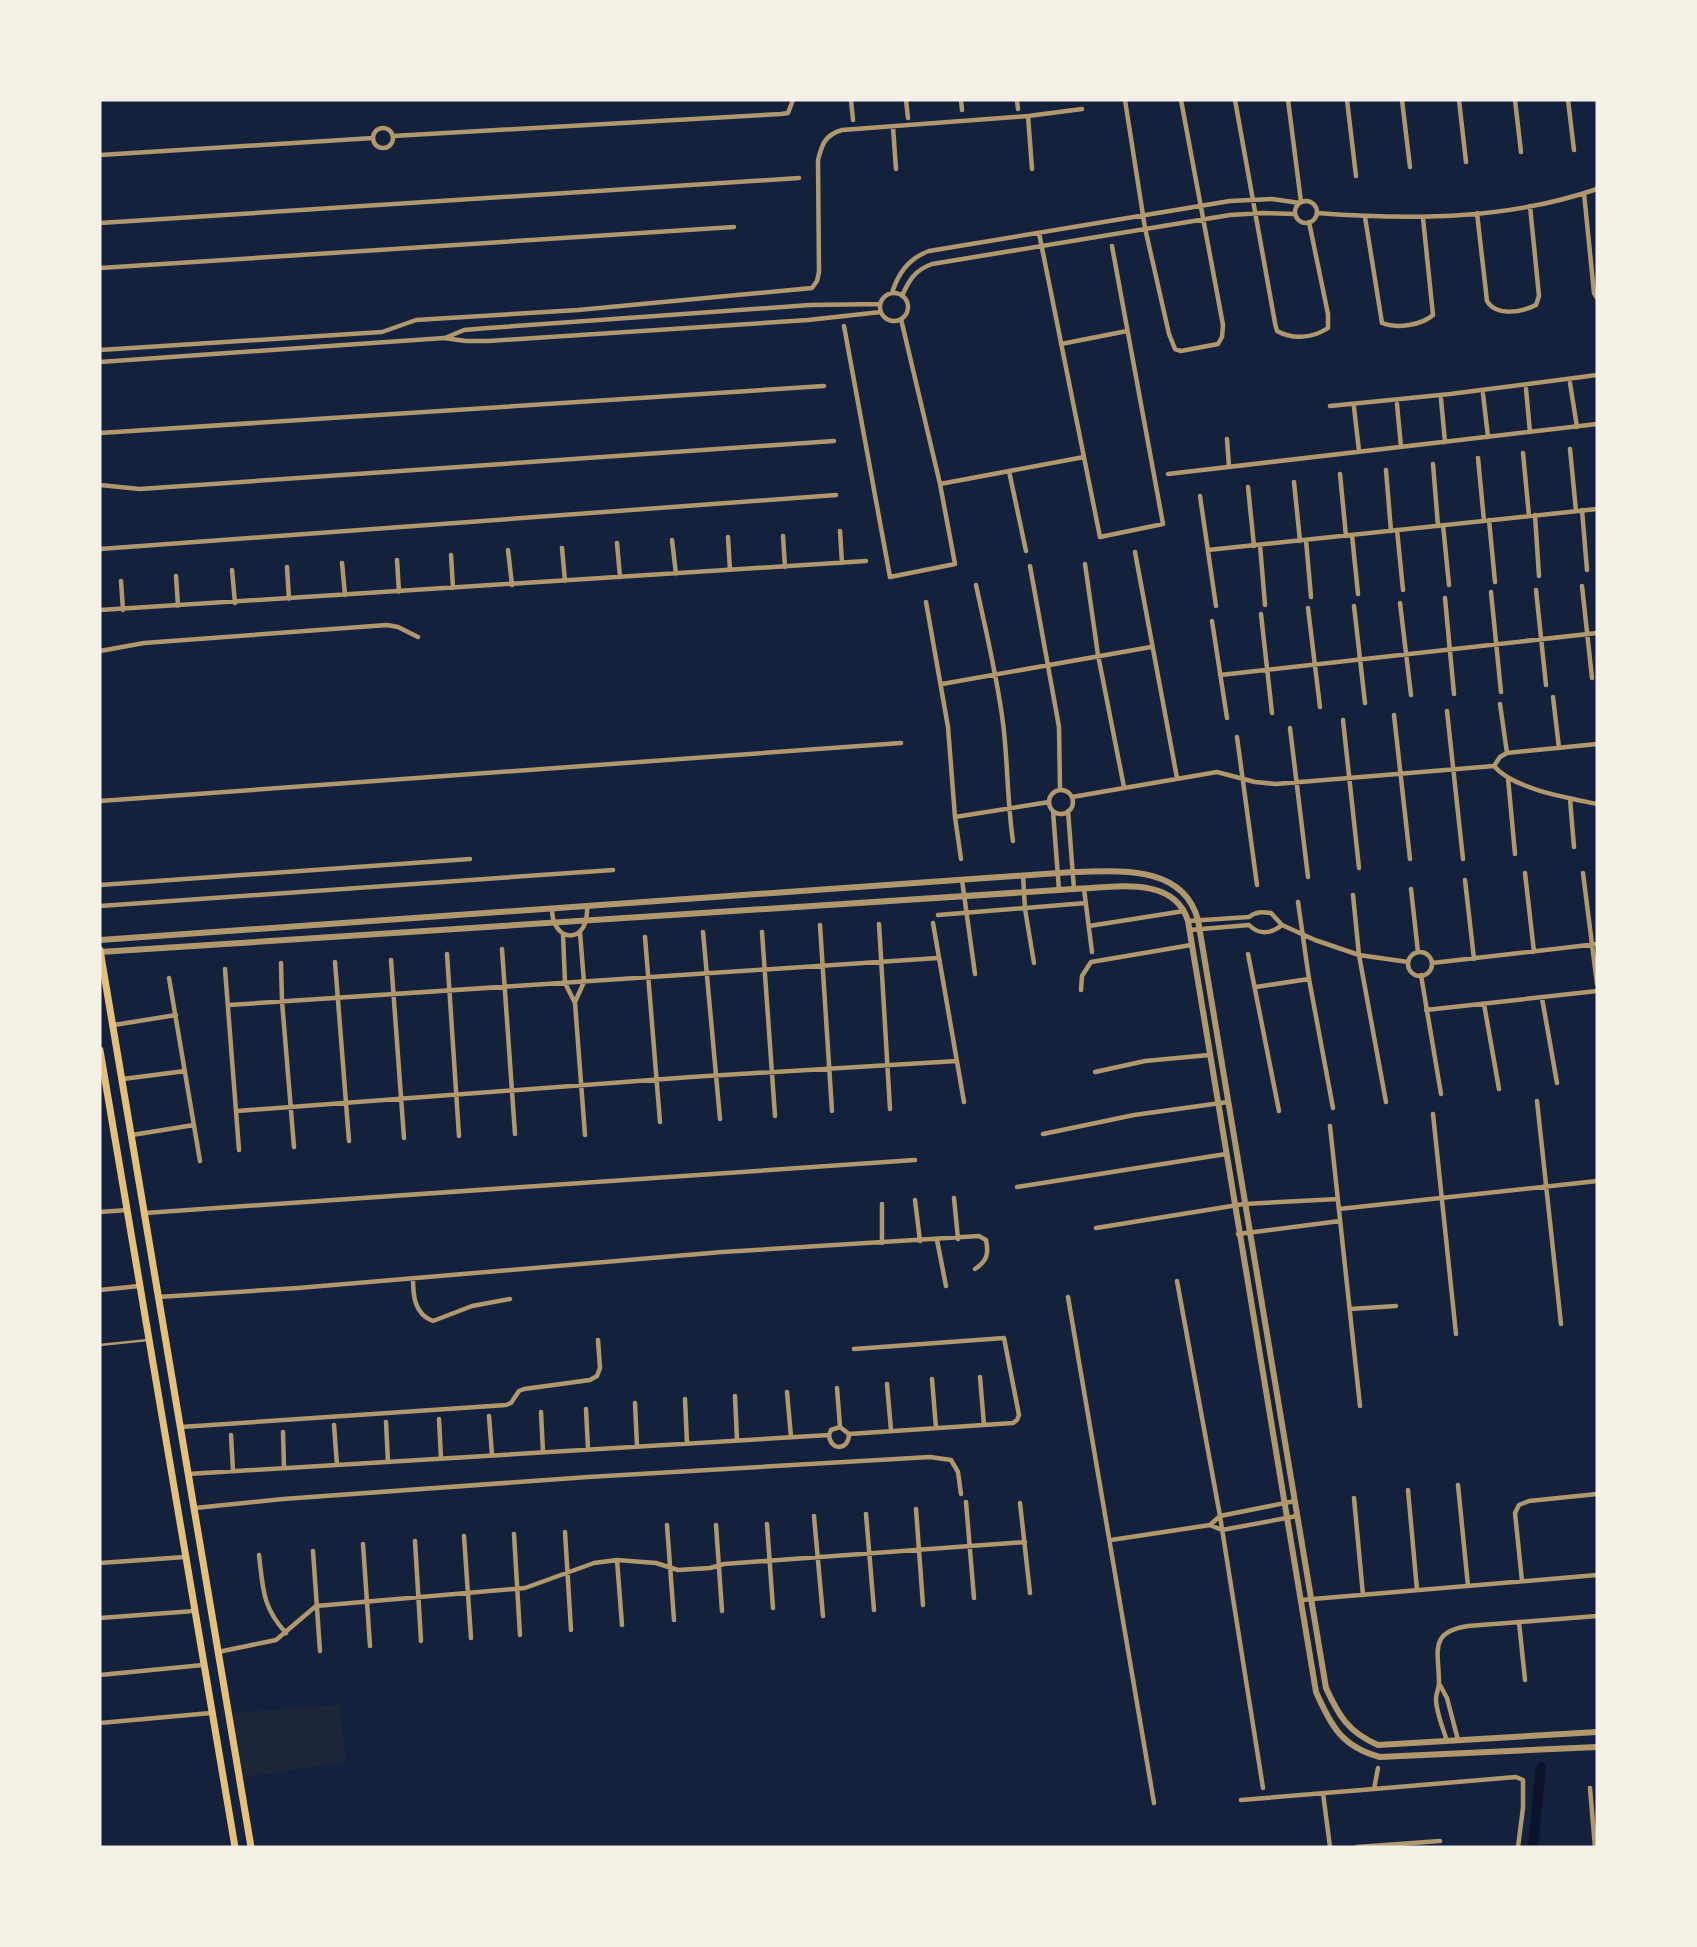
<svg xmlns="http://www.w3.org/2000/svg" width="1697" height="1947" viewBox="0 0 1697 1947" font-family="'Crimson Pro',serif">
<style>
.green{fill:#1d2539}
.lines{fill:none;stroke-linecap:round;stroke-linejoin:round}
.canal{stroke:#0b132b;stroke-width:10}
.service{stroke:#b1986c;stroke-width:2.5}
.minor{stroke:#b1986c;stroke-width:4.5}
.tertiary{stroke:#b1986c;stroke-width:6}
.secondary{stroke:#e5c07b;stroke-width:7}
</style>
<rect width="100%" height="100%" fill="#14213d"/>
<path class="green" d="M 339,1705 L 347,1762 L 239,1778 L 228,1713 Z"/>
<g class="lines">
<path class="canal" d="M 1533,1847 L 1541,1767"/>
<path class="service" d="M 100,1345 L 148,1340"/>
<path class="minor" d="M 851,100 L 853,120
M 906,100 L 908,118
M 961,100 L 962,110
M 1017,100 L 1018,109
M 1125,100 L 1145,228 L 1169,334 L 1175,349 L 1181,351 L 1218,344 L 1222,337 L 1223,325 L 1181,100
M 1235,100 L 1275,323 L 1277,331 C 1293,340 1313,338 1328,328 L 1328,314 L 1309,222
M 1288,100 L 1301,202
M 1347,100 L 1356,176
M 1402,100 L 1410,167
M 1459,100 L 1466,162
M 1515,100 L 1521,152
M 1568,100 L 1574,150
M 1028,116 L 1032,169
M 893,127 L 896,169
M373 138a10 10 0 1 1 20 0a10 10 0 1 1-20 0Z
M 393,136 L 781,114 L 788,113 L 793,100
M 100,155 L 373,138
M 1584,193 L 1594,293 L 1597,298
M1295 212a11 11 0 1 1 22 0a11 11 0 1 1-22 0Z
M 1317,213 C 1411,220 1507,220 1597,189
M 1477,213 L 1487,301 C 1496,317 1522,312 1536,305 L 1539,296 L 1530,206
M 1365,217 L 1382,323 C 1397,329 1422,325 1433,315 L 1423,218
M 100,223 L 799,178
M 1039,233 L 1100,537 L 1163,524 L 1112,246
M 100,268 L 734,227
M 892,293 C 898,273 909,258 929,251 L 1230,201 L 1272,199 L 1300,203
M880 307a14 14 0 1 1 28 0a14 14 0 1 1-28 0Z
M 902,296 C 909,280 915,270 932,264 L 1230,215 L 1262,213 L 1295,214
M 844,326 L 890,577 L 955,564 L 940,484 L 901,319
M 445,338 L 464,330 L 488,328 L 810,305 L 880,304
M 1061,344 L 1127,331
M 100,350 L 382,332 L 416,320 L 578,310 L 812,288 L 817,281 L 819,272 L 818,160 C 822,144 825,135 842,130 L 1028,116 L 1082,109
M 100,362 L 444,338 L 466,341 L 489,341 L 808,320 L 881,312
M 1570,383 L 1577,427
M 1526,389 L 1530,432
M 1483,394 L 1488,437
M 1441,399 L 1445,442
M 1397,404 L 1401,447
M 1330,406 L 1450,394 L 1597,375
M 1354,407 L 1359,451
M 100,433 L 824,386
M 1227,439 L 1229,467
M 1570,449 L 1576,511
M 1523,453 L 1529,516
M 1478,458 L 1484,521
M 1433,464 L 1438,526
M 1386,470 L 1391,531
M 1009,471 L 1026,551
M 1168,474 L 1597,424
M 1340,474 L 1346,536
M 1294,482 L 1300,541
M 940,484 L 1084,457
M 100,485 L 140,489 L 834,441
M 1248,487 L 1254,546
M 1200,496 L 1216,606
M 1582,510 L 1587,570
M 1535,515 L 1539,576
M 1489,520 L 1495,582
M 1443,525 L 1449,585
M 1397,530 L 1403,590
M 840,531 L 842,563
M 1352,535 L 1358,594
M 783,536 L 785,567
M 728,537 L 730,570
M 672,540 L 676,574
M 1306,540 L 1311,597
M 617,543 L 620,577
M 1260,545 L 1265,605
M 562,548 L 565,581
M 100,549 L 836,495
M 508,550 L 512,585
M 1208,550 L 1597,509
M 1135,552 L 1177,778
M 451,555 L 453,588
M 397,560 L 399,592
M 342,563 L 345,595
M 1085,564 L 1098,655 L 1124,787
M 1030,566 L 1059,727 L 1060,789
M 287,567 L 289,599
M 232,570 L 235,603
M 176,576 L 178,606
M 121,581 L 123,610
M 976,585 C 986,631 997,676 1003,723 C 1008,762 1007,801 1013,841
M 1582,586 L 1592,678
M 1536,590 L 1546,685
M 1491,592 L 1501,692
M 1445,598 L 1454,694
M 926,602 L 948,727 L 955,817 L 961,859
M 1400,603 L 1411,695
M 1354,606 L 1365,703
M 1308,608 L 1320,707
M 100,610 L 866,561
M 1261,614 L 1272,713
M 1212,621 L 1227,718
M 100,651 L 144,643 L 387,625 L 398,627 L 418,637
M 1220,675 L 1597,633
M 942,684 L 1151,647
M 1553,697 L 1559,748
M 1500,704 L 1507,753
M 1447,711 L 1463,859
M 1394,715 L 1410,859
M 1343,720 L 1359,868
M 1290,728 L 1308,877
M 1237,737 L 1257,885
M 1494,766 C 1513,789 1569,798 1597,804
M 1494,766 L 1500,757 L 1507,753 L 1597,744
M 1508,778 L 1515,854
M1049 802a12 12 0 1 1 24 0a12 12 0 1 1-24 0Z
M 1072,797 L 1217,772 L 1255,782 L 1276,784 L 1494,766
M 1570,799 L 1574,847
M 100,801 L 901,743
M 1053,811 L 1059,890
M 1068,811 L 1074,889
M 955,817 L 1049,802
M 1525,873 L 1534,952
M 1583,873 L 1597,984
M 1023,875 L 1025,909 L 1034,963
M 962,880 L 975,974
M 1465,880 L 1474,959
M 100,885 L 470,859
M 1084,889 L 1092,952
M 1411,889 L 1418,952
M 1353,895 L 1359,955 L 1386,1102
M 1298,902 L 1309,979 L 1333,1108
M 100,906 L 613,870
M 552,909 C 552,943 589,946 587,907
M 938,915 L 1086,903
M 1188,921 L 1249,917 C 1256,911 1263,912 1271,913 L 1282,925 L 1315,940 L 1359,955 L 1408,962
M 933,923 L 964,1102
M 879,924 L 890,1109
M 820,925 L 832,1111
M 1089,926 L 1184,911
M 1190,930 L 1249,925 C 1259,935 1271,934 1282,925
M 703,932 L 720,1119
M 762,932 L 775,1116
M 563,934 L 565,983 L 575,1003 L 585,1135
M 645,937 L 660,1122
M 502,949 L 515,1134
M1408 964a12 12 0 1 1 24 0a12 12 0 1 1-24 0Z
M 447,954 L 459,1136
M 1248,954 L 1279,1111
M 391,960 L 404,1138
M 335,962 L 349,1141
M 281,963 L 282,1001 L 294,1147
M 1432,963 L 1597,944
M 225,969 L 239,1150
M 1421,975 L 1441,1094
M 169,978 L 200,1161
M 1256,987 L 1309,979
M 1081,990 L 1082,976 L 1091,962 L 1191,945
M 1542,998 L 1557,1083
M 575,1002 L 584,982 L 580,933
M 1484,1004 L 1499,1089
M 229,1005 L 938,958
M 1426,1010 L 1597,991
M 114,1025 L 176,1015
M 1095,1072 L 1145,1061 L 1209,1055
M 123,1079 L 185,1071
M 1537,1101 L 1561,1324
M 237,1111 L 691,1077 L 957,1061
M 1433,1114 L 1456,1334
M 1330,1126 L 1360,1406
M 1043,1134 L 1134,1115 L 1228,1102
M 132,1135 L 194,1125
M 1017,1187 L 1226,1154
M 954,1198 L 958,1239
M 915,1200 L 920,1241
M 882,1204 L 882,1243
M 1339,1209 L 1597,1181
M 100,1212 L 127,1210
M 145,1213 L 915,1160
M 1096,1228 L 1244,1204 L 1338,1199
M 1238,1234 L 1340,1221
M 937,1240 L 946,1286
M 413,1278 C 413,1295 414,1314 433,1321 L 472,1306 L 510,1299
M 1177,1281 L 1220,1516 L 1263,1788
M 100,1290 L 139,1286
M 158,1297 L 298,1288 L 722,1252 L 979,1236 L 986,1240 C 989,1254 987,1261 975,1269
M 1068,1297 L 1154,1803
M 1350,1309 L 1396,1306
M 980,1377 L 984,1425
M 932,1379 L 936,1428
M 887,1384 L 891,1430
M 837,1388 L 840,1427
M 787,1392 L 791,1437
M 735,1396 L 737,1440
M 685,1399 L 687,1443
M 635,1403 L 637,1446
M 586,1409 L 588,1449
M 541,1412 L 543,1452
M 489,1416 L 492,1455
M 439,1419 L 441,1458
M 386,1422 L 388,1462
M 334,1425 L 337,1465
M 181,1427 L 506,1405 L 511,1403 L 519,1391 L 524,1389 L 590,1380 L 597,1376 L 600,1368 L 598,1340
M 283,1432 L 284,1468
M 849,1434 L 1013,1423 L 1017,1420 L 1019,1415 L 1004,1338 L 854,1349
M 231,1435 L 233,1471
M 188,1474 L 829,1435 L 831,1430 L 840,1427 L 849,1434 C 849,1451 830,1451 829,1435
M 1458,1485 L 1468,1586
M 1408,1490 L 1417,1590
M 1354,1498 L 1363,1595
M 966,1502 L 974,1598
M 1020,1503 L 1030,1593
M 195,1508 L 283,1499 L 588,1477 L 930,1457 L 951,1460 L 958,1472 L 961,1494
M 916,1509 L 923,1605
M 866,1514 L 874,1610
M 814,1516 L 823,1616
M 767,1524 L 773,1608
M 667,1525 L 674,1620
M 716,1525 L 722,1611
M 1210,1525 L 1220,1516 L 1295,1501
M 565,1532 L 571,1630
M 514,1534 L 520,1635
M 464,1536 L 471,1638
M 1111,1540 L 1210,1525 L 1222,1530 L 1297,1516
M 415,1541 L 421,1641
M 363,1544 L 370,1646
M 313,1551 L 320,1651
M 259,1555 C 263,1588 262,1607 286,1633
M 617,1560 L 622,1625
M 100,1563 L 185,1557
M 1522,1581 L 1515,1513 L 1519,1505 L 1529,1501 L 1597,1494
M 1301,1600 L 1597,1575
M 100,1618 L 194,1611
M 1519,1622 L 1525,1680
M 218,1652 L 276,1640 L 316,1606 L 525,1588 L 594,1563 L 617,1560 L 656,1563 L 678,1570 L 710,1568 L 724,1564 L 1025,1542
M 100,1675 L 203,1665
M 1440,1685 L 1447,1698 L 1458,1740
M 100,1723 L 211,1713
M 1447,1741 C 1443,1728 1436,1712 1436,1699 C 1436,1693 1439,1688 1439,1683 C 1439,1652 1428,1632 1468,1626 L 1597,1616
M 1590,1788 L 1595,1847
M 1374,1789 L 1516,1777 L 1523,1780 L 1523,1808 L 1518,1847
M 1323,1793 L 1330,1847
M 1241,1800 L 1374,1789 L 1378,1768
M 1357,1847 L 1440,1841"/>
<path class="tertiary" d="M 100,940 L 1073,872 C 1119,871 1183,864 1198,920 L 1326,1688 C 1339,1716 1348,1732 1378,1745 L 1597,1732
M 100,952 L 1074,889 C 1111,888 1174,874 1188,921 L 1316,1692 C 1331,1726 1342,1747 1380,1757 L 1597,1747"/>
<path class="secondary" d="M 100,950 L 251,1847
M 100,1050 L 235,1847"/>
</g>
<rect width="1697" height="1947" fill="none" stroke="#f6f1e7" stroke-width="203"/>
</svg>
